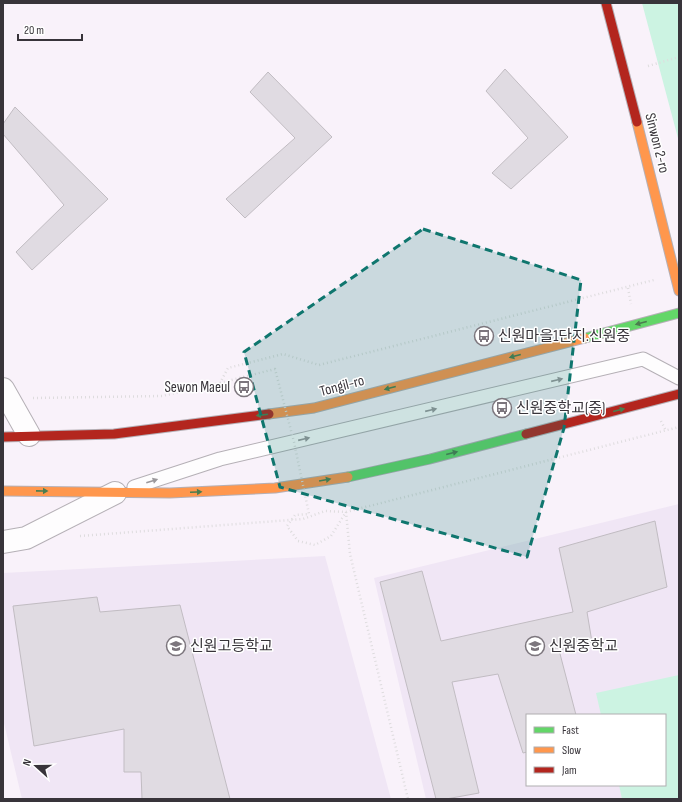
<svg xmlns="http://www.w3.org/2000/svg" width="682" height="802" viewBox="0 0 682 802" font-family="'Sofia Sans Condensed','Noto Sans KR',sans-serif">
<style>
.education{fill:#f0e6f5;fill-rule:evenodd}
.green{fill:#ccf3e2}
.building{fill:#e0dbe2;stroke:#c1bcc2}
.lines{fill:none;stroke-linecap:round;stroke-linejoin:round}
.lane-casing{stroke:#b5b0b6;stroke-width:15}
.street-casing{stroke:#b5b0b6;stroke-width:24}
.fast-casing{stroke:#b5b0b6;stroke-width:11}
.slow-casing{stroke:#b5b0b6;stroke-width:11}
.jam-casing{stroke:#b5b0b6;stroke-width:11}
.path{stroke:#dedcde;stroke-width:2.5;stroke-dasharray:1 3;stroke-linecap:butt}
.lane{stroke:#fefdfe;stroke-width:13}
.street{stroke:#fefdfe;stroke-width:22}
.fast{stroke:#63d668;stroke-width:9}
.slow{stroke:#ff974d;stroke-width:9}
.jam{stroke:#b3261e;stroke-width:9}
.path-bridge{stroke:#dedcde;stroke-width:2.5;stroke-dasharray:1 3;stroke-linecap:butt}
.oneway{fill:#4b7d4f}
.oneway2{fill:#9b989c}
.marked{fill:#0f766e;fill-opacity:0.2;stroke:#0f766e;stroke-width:3;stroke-dasharray:8 5;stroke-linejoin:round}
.labels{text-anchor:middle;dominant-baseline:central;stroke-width:3;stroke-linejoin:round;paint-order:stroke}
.street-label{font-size:15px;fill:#38343a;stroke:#fff}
.poi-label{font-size:15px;fill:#38343a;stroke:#fff;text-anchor:start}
</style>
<rect width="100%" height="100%" fill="#f9f2fa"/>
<path class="education" d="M 679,504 L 679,799 L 426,799 L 374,578 ZM 527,715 L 665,715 L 665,785 L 527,785 Z
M 325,556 L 391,799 L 22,799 L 3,719 L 3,573 Z"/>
<path class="green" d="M 642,3 L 679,3 L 679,142 Z
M 679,675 L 679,799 L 622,799 L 619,785 L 665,785 L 665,715 L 601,715 L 596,693 Z"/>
<path class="building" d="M 505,69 L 568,137 L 511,189 L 492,173 L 528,138 L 486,91 Z
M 268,72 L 332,137 L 245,218 L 226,199 L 295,138 L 250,92 Z
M 15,107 L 108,199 L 32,270 L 16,252 L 64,205 L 3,134 L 3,124 Z
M 655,521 L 667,587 L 587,612 L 592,642 L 559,650 L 576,715 L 527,715 L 527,752 L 523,753 L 498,674 L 452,682 L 479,793 L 446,799 L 436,799 L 380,582 L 422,571 L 441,641 L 573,612 L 559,548 Z
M 97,597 L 100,612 L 180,605 L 230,799 L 142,799 L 141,772 L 124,772 L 124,729 L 34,746 L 13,606 Z"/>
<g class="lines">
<g class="lane-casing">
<path id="lane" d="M 134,487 L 220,459 L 643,359 L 679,378"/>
</g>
<g class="street-casing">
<path id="street" d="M 3,389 L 29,435
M 3,542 L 26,538 L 115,493"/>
</g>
<g class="fast-casing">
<path id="fast" d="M 585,338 L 679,313
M 348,477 L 430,459 L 526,434"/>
</g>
<g class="slow-casing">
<path id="slow" d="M 637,122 L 679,291
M 269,414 L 314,408 L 585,338
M 3,491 L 170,493 L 275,488 L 348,477"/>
</g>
<g class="jam-casing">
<path id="jam" d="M 606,3 L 637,122
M 526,434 L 679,394
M 3,437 L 114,434 L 269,414"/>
</g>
<path class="path" d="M 648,66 L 679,57
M 628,288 L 631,304
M 33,398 L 162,396 L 220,383 L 228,368 L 283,354 L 319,365 L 654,280
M 661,421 L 666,431
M 346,512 L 350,554 L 408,799
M 80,536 L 303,519 L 325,511 L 346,512 L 679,427"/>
<use href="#lane" class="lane"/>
<use href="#street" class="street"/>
<use href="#fast" class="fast"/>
<use href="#slow" class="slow"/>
<use href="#jam" class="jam"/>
<path class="path-bridge" d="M 220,383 L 275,369 L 294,442 L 309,514 L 295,515 L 287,526 L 298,541 L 315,545 L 331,536 L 346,512"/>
</g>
<defs><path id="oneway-solid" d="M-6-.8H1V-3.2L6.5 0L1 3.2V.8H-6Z"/></defs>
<g class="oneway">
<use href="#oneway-solid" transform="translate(641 323) rotate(165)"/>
<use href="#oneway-solid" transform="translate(515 356) rotate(165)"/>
<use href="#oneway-solid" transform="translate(390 388) rotate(165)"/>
<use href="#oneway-solid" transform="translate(619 410) rotate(-14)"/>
<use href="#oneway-solid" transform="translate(262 415) rotate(173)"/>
<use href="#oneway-solid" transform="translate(452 453) rotate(-14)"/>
<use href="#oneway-solid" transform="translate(325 480) rotate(-10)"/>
<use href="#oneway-solid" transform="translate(42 491) rotate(1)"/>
<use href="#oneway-solid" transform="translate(196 492) rotate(-3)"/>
</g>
<g class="oneway2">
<use href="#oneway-solid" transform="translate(557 380) rotate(-13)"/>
<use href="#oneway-solid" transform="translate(431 410) rotate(-13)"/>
<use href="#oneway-solid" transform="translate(304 439) rotate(-13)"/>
<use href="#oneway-solid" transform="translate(152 481) rotate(-18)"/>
</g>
<path class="marked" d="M 423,229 L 581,280 L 564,428 L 527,557 L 280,487 L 244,352 Z"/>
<defs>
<g id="bus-ring" transform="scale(1)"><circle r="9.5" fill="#fff" stroke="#7c767d" stroke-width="1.5"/><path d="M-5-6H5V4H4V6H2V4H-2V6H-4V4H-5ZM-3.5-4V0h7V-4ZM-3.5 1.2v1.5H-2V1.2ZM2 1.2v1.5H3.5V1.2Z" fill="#7c767d"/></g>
<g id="school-ring" transform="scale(1)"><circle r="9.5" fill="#fff" stroke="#7c767d" stroke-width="1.5"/><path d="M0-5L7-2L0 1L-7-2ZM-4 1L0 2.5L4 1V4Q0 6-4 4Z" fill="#7c767d"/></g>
</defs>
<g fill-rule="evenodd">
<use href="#bus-ring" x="484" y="336"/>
<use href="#bus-ring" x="244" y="387"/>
<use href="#bus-ring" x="502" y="408"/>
<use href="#school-ring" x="176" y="646"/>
<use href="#school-ring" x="535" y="646"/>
</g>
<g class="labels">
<g class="street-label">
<text transform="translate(657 143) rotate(76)">Sinwon 2-ro</text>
<text transform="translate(342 386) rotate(-15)">Tongil-ro</text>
</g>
<g class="poi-label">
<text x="498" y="336">신원마을1단지.신원중</text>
<text x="230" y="387" text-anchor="end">Sewon Maeul</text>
<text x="516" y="408">신원중학교(중)</text>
<text x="190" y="646">신원고등학교</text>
<text x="549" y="646">신원중학교</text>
</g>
</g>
<rect width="682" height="802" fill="none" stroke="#38343a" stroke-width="8"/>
<rect x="526" y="714" width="140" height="72" fill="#ffffff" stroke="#afaeb0"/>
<rect x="534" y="727" width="20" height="6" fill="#63d668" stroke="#afaeb0"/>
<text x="562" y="734" font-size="12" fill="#38343a">Fast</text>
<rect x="534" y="747" width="20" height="6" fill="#ff974d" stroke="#afaeb0"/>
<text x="562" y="754" font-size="12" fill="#38343a">Slow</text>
<rect x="534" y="767" width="20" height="6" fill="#b3261e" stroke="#afaeb0"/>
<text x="562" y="774" font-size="12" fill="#38343a">Jam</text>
<g transform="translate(36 766) rotate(291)" stroke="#ffffff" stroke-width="3" paint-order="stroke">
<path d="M0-3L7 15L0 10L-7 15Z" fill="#38343a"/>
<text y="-6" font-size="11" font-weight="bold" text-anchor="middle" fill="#38343a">N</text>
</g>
<path d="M18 34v6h64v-6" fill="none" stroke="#38343a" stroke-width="2"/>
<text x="24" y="34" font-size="12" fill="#38343a" stroke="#ffffff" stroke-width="3" paint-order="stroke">20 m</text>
</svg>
